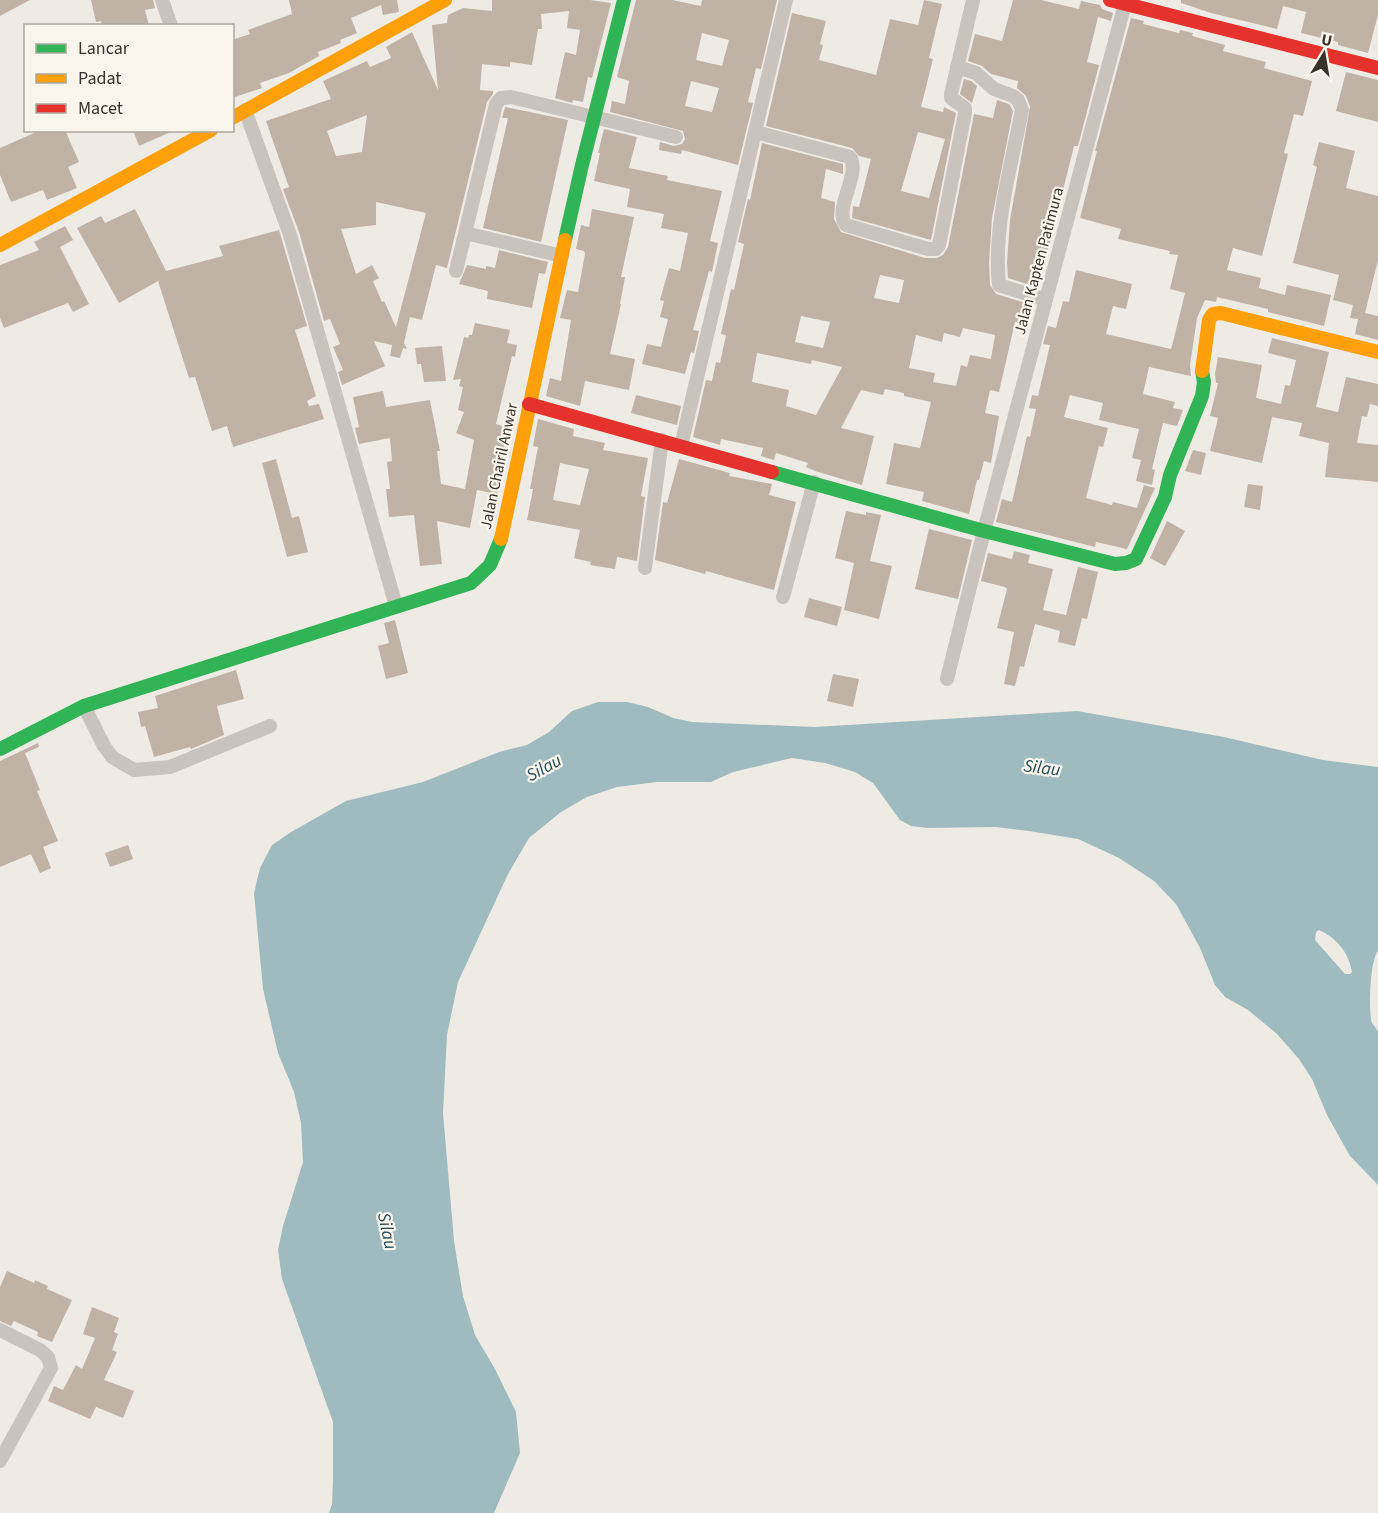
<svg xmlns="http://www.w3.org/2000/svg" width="1378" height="1513" viewBox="0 0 1378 1513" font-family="'Source Sans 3',sans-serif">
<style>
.water{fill:#a0bbbf;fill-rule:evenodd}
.building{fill:#c1b2a6;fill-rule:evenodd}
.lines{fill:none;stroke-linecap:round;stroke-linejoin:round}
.street{stroke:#c8c3bc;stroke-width:14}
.fast{stroke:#30b455;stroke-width:14}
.slow{stroke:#ff9f0a;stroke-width:14}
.jam{stroke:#e5322d;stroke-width:14}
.labels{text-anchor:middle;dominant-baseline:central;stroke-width:4.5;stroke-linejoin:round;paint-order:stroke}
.street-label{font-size:16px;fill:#39312a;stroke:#faf6ec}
.water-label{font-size:18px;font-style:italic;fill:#204d5a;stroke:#faf6ec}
</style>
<rect width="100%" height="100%" fill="#eeebe4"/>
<path class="water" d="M 598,702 L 627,702 L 648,707 L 673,718 L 692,722 L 815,727 L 1077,711 L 1224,737 L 1323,760 L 1378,767 L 1378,951 C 1370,960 1368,1012 1372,1023 C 1373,1024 1378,1031 1378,1032 L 1378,1185 L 1350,1156 L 1327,1115 L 1312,1079 L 1299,1059 L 1277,1034 L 1248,1010 L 1225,997 L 1215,985 L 1200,948 L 1176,904 L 1154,881 L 1119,858 L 1078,839 L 1029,831 L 996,827 L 927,828 L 911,826 L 900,820 L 873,783 L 855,772 L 825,763 L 792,758 L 733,772 L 711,782 L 657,782 L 617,787 L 587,797 L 561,812 L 529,838 L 508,874 L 458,982 L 447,1035 L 443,1113 L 454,1241 L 463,1296 L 475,1335 L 495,1369 L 516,1412 L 520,1453 L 494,1513 L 329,1513 L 332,1504 L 333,1479 L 333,1422 L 282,1279 L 278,1250 L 283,1226 L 303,1162 L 301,1123 L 294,1092 L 278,1053 L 263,989 L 254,893 L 260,868 L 272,845 L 291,832 L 346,801 L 423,782 L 499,752 L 527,745 L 549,732 L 572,711 ZM 1319,930 C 1337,938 1349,953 1352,972 L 1350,974 L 1345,974 L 1315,940 L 1316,932 Z"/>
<path class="building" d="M 0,0 L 30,0 L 0,16 Z
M 91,0 L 153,0 L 155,8 L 145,10 L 149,26 L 102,26 L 101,21 L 96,22 Z
M 289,0 L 397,0 L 399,12 L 383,15 L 381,5 L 351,18 L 357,33 L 340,40 L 341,43 L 318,52 L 319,56 L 289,73 L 260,83 L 262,88 L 232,98 L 232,40 L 250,34 L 248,30 L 292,14 Z
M 492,0 L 590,0 L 611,3 L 592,78 L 588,77 L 583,102 L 573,100 L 572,103 L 555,98 L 565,52 L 576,55 L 580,30 L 567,28 L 569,11 L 541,14 L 542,29 L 538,29 L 532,65 L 510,62 L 510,67 L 482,64 L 480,90 L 493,91 L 493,94 L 487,102 L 447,268 L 436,265 L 422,320 L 410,317 L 404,343 L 407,349 L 403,348 L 400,358 L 390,356 L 392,345 L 374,341 L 385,366 L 342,385 L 338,372 L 343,370 L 333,347 L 340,344 L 330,319 L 324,321 L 299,232 L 284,192 L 283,189 L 289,187 L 266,121 L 331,99 L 323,81 L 367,61 L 370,67 L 391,58 L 386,47 L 412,32 L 438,90 L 432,25 L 447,23 L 448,15 L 463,8 L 492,11 ZM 367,115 L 362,152 L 336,156 L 327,131 ZM 376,202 L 426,213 L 396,327 L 384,301 L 382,302 L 373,281 L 379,278 L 372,265 L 356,274 L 341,229 L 376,225 Z
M 636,0 L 672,0 L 701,6 L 702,0 L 777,0 L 761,69 L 756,68 L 748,102 L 753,103 L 738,165 L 682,150 L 681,154 L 659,150 L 660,142 L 674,146 L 682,144 L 685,139 L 683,131 L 610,112 L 612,101 L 625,104 L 629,81 L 617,77 ZM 702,33 L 729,40 L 722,66 L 696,60 ZM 691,81 L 719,88 L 712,112 L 685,106 Z
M 924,0 L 942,4 L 929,58 L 933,59 L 921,107 L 943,112 L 944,107 L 956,113 L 931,240 L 852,218 L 853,206 L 859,207 L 871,159 L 859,156 L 852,148 L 766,126 L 792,13 L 826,21 L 820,44 L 823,45 L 819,60 L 876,75 L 890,19 L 918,25 ZM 918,132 L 945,139 L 929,198 L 901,191 Z
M 1013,0 L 1041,0 L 1079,9 L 1081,1 L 1100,5 L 1102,9 L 1113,13 L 1111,21 L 1098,17 L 1087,62 L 1099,65 L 1078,146 L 1074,146 L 1046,258 L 1043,257 L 1036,287 L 1008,278 L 1007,263 L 1010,220 L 1030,107 L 1026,96 L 1017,88 L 1018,81 L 991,74 L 982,66 L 968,61 L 975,34 L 1002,41 Z
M 1181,0 L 1378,0 L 1378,15 L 1368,53 L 1338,45 L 1338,42 L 1301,33 L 1306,12 L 1283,6 L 1277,29 L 1211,13 L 1181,3 Z
M 1131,18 L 1144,21 L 1143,24 L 1179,33 L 1180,30 L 1193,33 L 1192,36 L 1225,45 L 1223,51 L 1266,62 L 1264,68 L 1312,81 L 1303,116 L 1294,114 L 1284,153 L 1288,154 L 1262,256 L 1233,248 L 1227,270 L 1261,278 L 1259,288 L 1285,295 L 1287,285 L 1331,295 L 1324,326 L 1268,312 L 1268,309 L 1217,297 L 1216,302 L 1205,300 L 1197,318 L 1190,365 L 1191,376 L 1149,367 L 1143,394 L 1175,402 L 1173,408 L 1183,410 L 1177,426 L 1163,423 L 1152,469 L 1155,470 L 1152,485 L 1136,481 L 1141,460 L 1132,458 L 1139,429 L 1099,420 L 1103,403 L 1070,395 L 1064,417 L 1108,428 L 1103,447 L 1099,446 L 1086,498 L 1112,505 L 1113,502 L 1137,508 L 1144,485 L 1155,488 L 1127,549 L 1096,542 L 1095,547 L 996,522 L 1002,499 L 1012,502 L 1027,436 L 1030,437 L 1036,409 L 1029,408 L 1032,395 L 1038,396 L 1050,345 L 1043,344 L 1048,326 L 1056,328 L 1063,301 L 1069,302 L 1076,270 L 1132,284 L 1126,309 L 1113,306 L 1106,334 L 1171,349 L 1173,342 L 1185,293 L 1170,289 L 1178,255 L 1169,254 L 1170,251 L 1118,239 L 1121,229 L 1080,218 L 1097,151 L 1095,151 Z
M 1346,72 L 1378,80 L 1378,122 L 1336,111 Z
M 964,79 L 971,81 L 977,86 L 972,103 L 960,94 Z
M 997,100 L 1009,104 L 1013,111 L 992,218 L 989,263 L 990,285 L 996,294 L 1029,304 L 1024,324 L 1015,322 L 999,392 L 990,390 L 985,413 L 999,416 L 991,463 L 984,461 L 979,480 L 977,480 L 969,514 L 922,501 L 924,492 L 886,484 L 894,443 L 920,448 L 931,402 L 904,396 L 904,393 L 885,389 L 883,395 L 861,390 L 841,428 L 874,436 L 862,485 L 815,471 L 806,467 L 808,463 L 776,453 L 774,460 L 761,456 L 763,448 L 721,439 L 720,445 L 693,437 L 706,380 L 712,381 L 716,362 L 720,363 L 726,335 L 721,334 L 731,289 L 734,290 L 744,244 L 738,242 L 748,199 L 750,200 L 762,143 L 843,164 L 843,174 L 826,169 L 821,198 L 835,202 L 834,219 L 841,232 L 925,258 L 937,258 L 943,255 L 948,247 L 974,114 L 993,118 ZM 880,275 L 904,280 L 899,303 L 874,298 ZM 801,316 L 830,322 L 823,348 L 795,342 ZM 963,328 L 995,335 L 991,359 L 970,355 L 967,367 L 961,365 L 956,386 L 933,382 L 935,373 L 909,368 L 916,335 L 942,342 L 944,333 L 960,337 ZM 757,353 L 811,364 L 812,360 L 842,367 L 816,415 L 786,406 L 789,390 L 752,382 Z
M 505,107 L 568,120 L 541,242 L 483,228 L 508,118 L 502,118 Z
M 604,129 L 637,137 L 629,168 L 668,176 L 667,180 L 722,191 L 710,241 L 718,243 L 712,272 L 709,271 L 693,330 L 699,331 L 694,353 L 691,352 L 685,374 L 642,364 L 647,344 L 661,347 L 668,319 L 660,317 L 664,301 L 660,300 L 669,268 L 680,271 L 688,233 L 661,228 L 664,214 L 627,207 L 630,189 L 594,181 L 600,153 L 598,153 Z
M 41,130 L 65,130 L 79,162 L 68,167 L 77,188 L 47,200 L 43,190 L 11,202 L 0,175 L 0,148 Z
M 133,130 L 175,130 L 139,146 Z
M 1319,142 L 1355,151 L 1346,188 L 1378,196 L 1378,260 L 1365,313 L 1378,316 L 1378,340 L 1355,334 L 1358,319 L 1350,318 L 1353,305 L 1333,300 L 1339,275 L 1293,263 L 1317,167 L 1313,165 Z
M 135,209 L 166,271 L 223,256 L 219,246 L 279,230 L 307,326 L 295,330 L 316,396 L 307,401 L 309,406 L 319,404 L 324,419 L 233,447 L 227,426 L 212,431 L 195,377 L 189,378 L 158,281 L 119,303 L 77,228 L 101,216 L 105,223 Z
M 592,209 L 634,217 L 621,277 L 625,277 L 620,304 L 621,304 L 610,354 L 635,359 L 629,390 L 585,381 L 580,406 L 546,396 L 550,378 L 561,381 L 571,320 L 560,318 L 567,290 L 578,292 L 585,254 L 584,251 L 576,249 L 581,225 L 589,227 Z
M 65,226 L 73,240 L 60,247 L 89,304 L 73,312 L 68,303 L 4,328 L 0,318 L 0,265 L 39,250 L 34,242 Z
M 499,250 L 548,262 L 545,274 L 539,273 L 532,308 L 487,299 L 488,291 L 459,284 L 467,265 L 486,269 L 486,266 L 495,268 Z
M 475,323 L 510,330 L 507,343 L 517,345 L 515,357 L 512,356 L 496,424 L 509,428 L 496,476 L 501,477 L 497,494 L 477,490 L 470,528 L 437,521 L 442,564 L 420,566 L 414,515 L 389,517 L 386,489 L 390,489 L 387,462 L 392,461 L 390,438 L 359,444 L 355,428 L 359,427 L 353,397 L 383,391 L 386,407 L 430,400 L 440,451 L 437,451 L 441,484 L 465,489 L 474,440 L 456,433 L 464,412 L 458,410 L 463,387 L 459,386 L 461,379 L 453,380 L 464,337 L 468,338 L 469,335 L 472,335 Z
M 1272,338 L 1329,352 L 1316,407 L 1338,412 L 1346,377 L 1378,384 L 1378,406 L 1370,404 L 1367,417 L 1362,416 L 1357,443 L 1378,445 L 1378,482 L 1325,477 L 1329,443 L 1299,436 L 1302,423 L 1272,417 L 1262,463 L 1210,451 L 1218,418 L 1210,416 L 1218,383 L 1216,383 L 1215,374 L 1218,357 L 1262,365 L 1256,398 L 1281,404 L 1285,385 L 1290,386 L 1296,360 L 1268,353 Z
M 442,346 L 446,381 L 424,382 L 421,364 L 417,364 L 415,348 Z
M 636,395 L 681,406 L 677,425 L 631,413 Z
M 538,419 L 574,429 L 573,436 L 605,443 L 603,450 L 648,458 L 641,496 L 645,497 L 637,561 L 617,557 L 615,569 L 590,565 L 591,562 L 574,558 L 580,530 L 527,520 L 533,489 L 530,489 L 538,447 L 533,446 ZM 560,463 L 589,469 L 580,505 L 553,500 Z
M 1193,450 L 1206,453 L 1201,475 L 1185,471 Z
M 276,459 L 292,518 L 299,516 L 308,552 L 287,557 L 262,463 Z
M 679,459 L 730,473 L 729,476 L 772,484 L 769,495 L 796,502 L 774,590 L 706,571 L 705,574 L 655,560 L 663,502 L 667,503 Z
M 1248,484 L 1263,486 L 1260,510 L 1244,507 Z
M 846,511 L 866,515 L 866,512 L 881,515 L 870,561 L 892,566 L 879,619 L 844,610 L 854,563 L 835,558 Z
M 1167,521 L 1185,531 L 1165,566 L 1150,558 Z
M 929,529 L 972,540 L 958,599 L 915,589 Z
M 1014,551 L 1030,555 L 1028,563 L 1053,569 L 1043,610 L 1066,615 L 1078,567 L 1098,572 L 1087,619 L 1082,618 L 1075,646 L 1058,642 L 1060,631 L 1035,624 L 1024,667 L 1020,666 L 1015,686 L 1004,684 L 1014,632 L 997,628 L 1007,589 L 1005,587 L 981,581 L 988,553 L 1012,559 Z
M 809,598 L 842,607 L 837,626 L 804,617 Z
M 395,620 L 408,673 L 386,679 L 378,646 L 389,643 L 384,623 Z
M 236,670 L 244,699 L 217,706 L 224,735 L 191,749 L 190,747 L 154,757 L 145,726 L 141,727 L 138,712 L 158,708 L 155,696 Z
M 833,674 L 859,679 L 853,707 L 827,701 Z
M 38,743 L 39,747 L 25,753 L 40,790 L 37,791 L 58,841 L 43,847 L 51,868 L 40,873 L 31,854 L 0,867 L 0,761 Z
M 128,845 L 133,859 L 110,867 L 105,853 Z
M 7,1271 L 34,1283 L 35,1280 L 48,1286 L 47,1289 L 72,1300 L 52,1342 L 37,1336 L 38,1332 L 14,1321 L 11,1326 L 0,1321 L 0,1287 Z
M 92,1307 L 119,1318 L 114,1332 L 118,1334 L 112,1350 L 117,1352 L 104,1380 L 134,1391 L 123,1418 L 96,1407 L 90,1419 L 48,1401 L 54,1386 L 63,1390 L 76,1365 L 82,1369 L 95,1338 L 83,1334 Z"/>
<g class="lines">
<path class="street" d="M 162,0 L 171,26
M 957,67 L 976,73 L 994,89 L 1013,96 L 1018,100 L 1022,110 C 1011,167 993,227 999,285 L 1046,300
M 245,110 L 290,235 L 396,606
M 755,132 L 850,157 C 861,175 833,209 846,225 L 928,249 L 936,249 L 939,245 L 965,113 L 965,108 L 951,98 L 951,94 L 973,0
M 465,233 L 562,256
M 456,271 L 496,104 L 501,98 L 511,97 L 676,137
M 681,446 L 786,0
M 645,568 L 662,440
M 783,597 L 814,482
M 947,679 L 984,531 L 1126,0
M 84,706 L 104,746 L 112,757 L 134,770 L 170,767 L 270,726
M 0,1330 L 40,1350 L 48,1357 L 51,1368 L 0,1461"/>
<path class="fast" d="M 565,240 L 582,165 L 624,0
M 772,472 L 984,531 L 1115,564 L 1126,563 L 1136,559 L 1165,497 L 1170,475 L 1202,396 L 1204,382 L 1202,371
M 0,749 L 84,706 L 471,583 L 490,565 L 501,539"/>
<path class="slow" d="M 232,118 L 445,0
M 0,245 L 211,130
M 1202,371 L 1209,320 L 1213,314 L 1221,313 L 1378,352
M 501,539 L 565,240"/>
<path class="jam" d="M 1110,0 L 1378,68
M 529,404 L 772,472"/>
</g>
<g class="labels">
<g class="street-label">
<text transform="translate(1039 261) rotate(-75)">Jalan Kapten Patimura</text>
<text transform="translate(499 466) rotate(-78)">Jalan Chairil Anwar</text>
</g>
<g class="water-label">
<text transform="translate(544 768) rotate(-29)">Silau</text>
<text transform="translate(1042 768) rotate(7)">Silau</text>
<text transform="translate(387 1231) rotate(78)">Silau</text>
</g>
</g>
<rect x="24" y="24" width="210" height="108" fill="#faf6ec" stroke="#ada79e" stroke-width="1.5"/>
<rect x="36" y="44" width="30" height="9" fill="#30b455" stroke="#ada79e" stroke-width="1.5"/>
<text x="78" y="54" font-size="18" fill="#39312a">Lancar</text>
<rect x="36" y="74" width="30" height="9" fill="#ff9f0a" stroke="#ada79e" stroke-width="1.5"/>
<text x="78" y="84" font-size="18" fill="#39312a">Padat</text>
<rect x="36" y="104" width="30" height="9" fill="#e5322d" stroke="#ada79e" stroke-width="1.5"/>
<text x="78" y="114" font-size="18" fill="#39312a">Macet</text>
<g transform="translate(1324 54) rotate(11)" stroke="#faf6ec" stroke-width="4.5" paint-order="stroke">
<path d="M0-4.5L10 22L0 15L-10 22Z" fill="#39312a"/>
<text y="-9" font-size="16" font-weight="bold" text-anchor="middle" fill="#39312a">U</text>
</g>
</svg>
